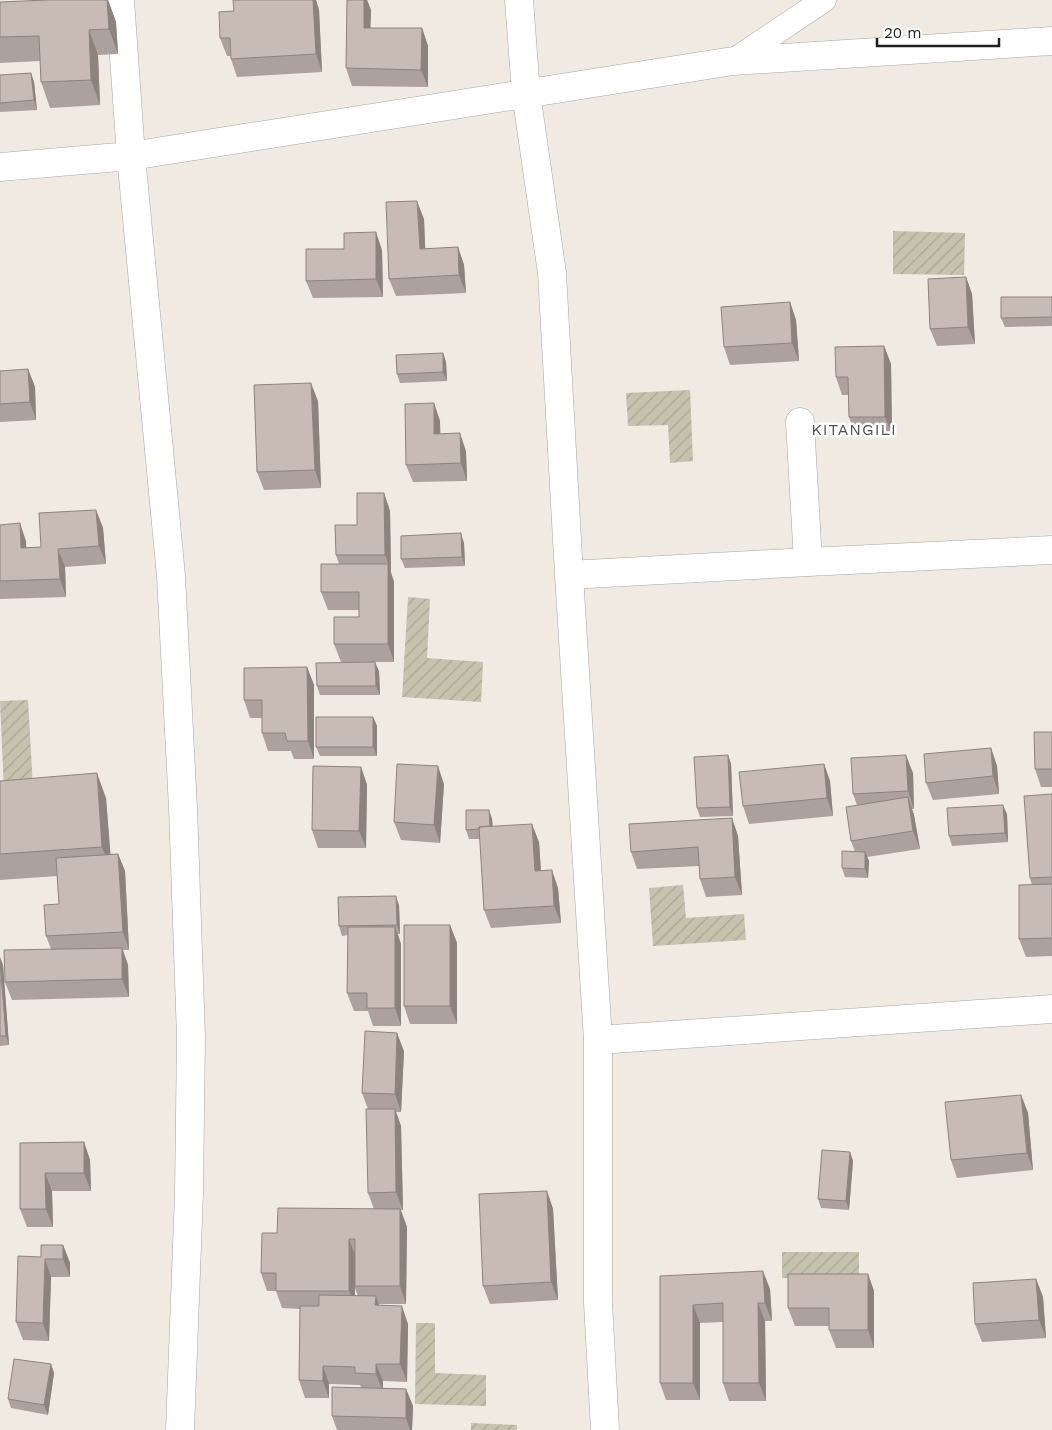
<svg xmlns="http://www.w3.org/2000/svg" width="1052" height="1430" viewBox="0 0 1052 1430" font-family="'Work Sans',sans-serif">
<style>
.construction{fill:url(#construction-furrows)}
.lines{fill:none;stroke-linecap:round;stroke-linejoin:round}
.lane-casing{stroke:#a5a5a5;stroke-width:25}
.street-casing{stroke:#a5a5a5;stroke-width:29}
.lane{stroke:#fff;stroke-width:24}
.street{stroke:#fff;stroke-width:28}
.wall{fill:#aca19d;fill-rule:evenodd}
.shaded-wall{fill:#8c837f}
.building{fill:#c8bbb6;stroke:#8c837f}
.labels{text-anchor:middle;dominant-baseline:central;stroke-width:5;stroke-linejoin:round;paint-order:stroke}
.quarter-label{font-size:16px;letter-spacing:1px;fill:#515151;stroke:#fff}
</style>
<defs>
<pattern id="construction-furrows" width="10" height="10" patternUnits="userSpaceOnUse" patternTransform="scale(1.25)"><rect width="10" height="10" fill="#c5c2ae"/><path d="M-1 1l2-2M0 10L10 0M9 11l2-2" fill="none" stroke="#a9a695"/></pattern>
</defs>
<rect width="100%" height="100%" fill="#f0eae3"/>
<path class="construction" d="M 893,231 L 965,233 L 964,275 L 893,274 Z
M 690,390 L 693,461 L 670,463 L 668,425 L 628,426 L 626,393 Z
M 408,597 L 430,599 L 427,658 L 483,662 L 481,702 L 402,697 Z
M 28,700 L 33,788 L 4,790 L 0,701 Z
M 683,885 L 686,918 L 744,914 L 746,940 L 653,946 L 649,888 Z
M 782,1252 L 859,1252 L 859,1279 L 782,1278 Z
M 416,1323 L 435,1323 L 435,1373 L 486,1375 L 486,1406 L 415,1404 Z
M 471,1423 L 517,1425 L 517,1430 L 471,1430 Z"/>
<g class="lines">
<g class="lane-casing">
<path id="lane" d="M 733,61 L 824,0"/>
</g>
<g class="street-casing">
<path id="street" d="M 120,0 L 131,156 L 171,576 L 183,808 L 191,1037 L 189,1193 L 180,1430
M 519,0 L 526,93 L 552,273 L 569,575 L 598,1040 L 598,1303 L 605,1430
M 0,167 L 131,156 L 733,61 L 1052,41
M 800,422 L 808,562
M 569,575 L 808,562 L 1052,550
M 598,1040 L 1052,1009"/>
</g>
<use href="#lane" class="lane"/>
<use href="#street" class="street"/>
</g>
<path class="wall" d="M 31,0 L 108,0 L 116,22 L 118,54 L 98,55 L 100,105 L 50,108 L 41,82 L 40,61 L 0,63 L 0,2 L 31,1 Z
M 233,0 L 316,0 L 319,10 L 322,72 L 237,77 L 231,59 L 231,56 L 227,56 L 220,38 L 234,11 Z
M 347,0 L 367,0 L 371,10 L 370,28 L 422,28 L 428,46 L 428,87 L 352,86 L 346,68 Z
M 31,73 L 34,82 L 37,110 L 0,112 L 0,75 Z
M 424,219 L 425,249 L 458,247 L 464,265 L 466,293 L 396,296 L 389,279 Z
M 382,250 L 383,297 L 313,298 L 306,281 Z
M 966,277 L 972,294 L 975,344 L 937,346 L 930,329 Z
M 1052,297 L 1052,326 L 1005,327 L 1001,318 Z
M 790,302 L 796,320 L 799,361 L 730,365 L 724,347 Z
M 884,346 L 891,364 L 892,434 L 855,435 L 849,417 L 848,395 L 842,395 L 836,377 Z
M 443,353 L 446,362 L 447,381 L 400,383 L 397,374 Z
M 28,369 L 35,387 L 36,420 L 0,422 L 0,371 Z
M 318,401 L 321,488 L 264,490 L 257,472 Z
M 434,403 L 440,421 L 440,434 L 466,451 L 467,481 L 413,482 L 406,465 Z
M 384,493 L 390,511 L 391,572 L 394,582 L 394,662 L 341,662 L 334,644 L 359,617 L 359,610 L 328,610 L 321,592 L 339,564 L 336,555 L 357,525 Z
M 96,510 L 103,528 L 106,564 L 65,567 L 66,597 L 0,599 L 0,525 L 26,541 L 26,547 L 41,547 Z
M 464,543 L 465,566 L 405,568 L 401,559 Z
M 307,667 L 314,685 L 314,759 L 294,759 L 291,751 L 268,751 L 262,733 L 262,718 L 250,718 L 244,700 Z
M 379,671 L 380,695 L 320,695 L 317,686 Z
M 373,717 L 377,726 L 377,756 L 320,756 L 316,747 Z
M 1052,732 L 1052,787 L 1041,787 L 1035,769 Z
M 991,748 L 997,766 L 999,794 L 933,800 L 926,783 Z
M 728,755 L 731,764 L 733,816 L 700,817 L 697,808 Z
M 824,764 L 830,781 L 833,816 L 749,824 L 743,806 Z
M 361,767 L 367,785 L 366,848 L 318,848 L 312,830 Z
M 913,773 L 914,809 L 912,809 L 914,815 L 920,849 L 867,857 L 869,861 L 868,878 L 845,877 L 842,868 L 855,852 L 851,841 L 857,805 L 853,794 Z
M 0,781 L 106,798 L 110,854 L 118,854 L 125,871 L 129,950 L 123,950 L 128,965 L 129,997 L 12,1000 L 5,982 L 51,949 L 46,936 L 59,904 L 57,876 L 0,880 Z
M 444,784 L 440,843 L 401,840 L 394,822 Z
M 1052,794 L 1052,956 L 1026,957 L 1019,939 L 1032,885 L 1030,878 Z
M 489,810 L 492,819 L 493,826 L 539,842 L 541,871 L 558,888 L 561,923 L 491,928 L 484,910 L 480,839 L 469,839 L 466,830 Z
M 1007,814 L 1008,842 L 952,846 L 949,836 Z
M 732,818 L 738,836 L 742,895 L 706,897 L 700,879 L 699,866 L 637,869 L 631,852 Z
M 399,905 L 400,934 L 398,934 L 401,944 L 401,1026 L 373,1026 L 368,1011 L 354,1011 L 347,993 L 348,935 L 342,936 L 339,926 Z
M 450,925 L 457,943 L 457,1024 L 410,1024 L 404,1006 Z
M 0,957 L 3,965 L 9,1045 L 0,1046 Z
M 404,1051 L 401,1112 L 396,1112 L 401,1126 L 403,1210 L 401,1210 L 407,1227 L 406,1304 L 379,1304 L 379,1306 L 408,1324 L 407,1382 L 383,1381 L 383,1388 L 406,1389 L 413,1406 L 412,1430 L 337,1430 L 332,1416 L 361,1387 L 360,1385 L 329,1384 L 329,1398 L 305,1398 L 299,1380 L 300,1309 L 282,1308 L 276,1291 L 267,1291 L 261,1273 L 277,1233 L 374,1209 L 368,1193 L 368,1109 L 362,1093 ZM 355,1288 L 358,1296 L 355,1295 Z
M 1021,1095 L 1028,1113 L 1033,1170 L 957,1178 L 951,1160 Z
M 84,1142 L 90,1160 L 91,1191 L 52,1191 L 53,1227 L 27,1227 L 20,1209 L 20,1143 Z
M 850,1152 L 853,1161 L 849,1210 L 821,1208 L 818,1199 Z
M 547,1191 L 553,1209 L 558,1300 L 490,1304 L 483,1286 Z
M 63,1245 L 70,1263 L 70,1277 L 51,1277 L 49,1341 L 23,1340 L 16,1322 L 41,1257 Z
M 868,1274 L 874,1291 L 874,1348 L 836,1348 L 829,1330 L 829,1326 L 795,1326 L 788,1308 Z
M 660,1276 L 770,1289 L 772,1321 L 765,1321 L 766,1401 L 729,1401 L 723,1383 L 723,1322 L 700,1323 L 700,1400 L 666,1400 L 660,1383 Z
M 1036,1279 L 1043,1297 L 1046,1338 L 982,1342 L 975,1324 Z
M 51,1364 L 54,1373 L 48,1415 L 11,1408 L 8,1399 Z"/>
<path class="shaded-wall" d="M 107,0 L 108,0 L 116,22 L 118,54 L 109,29 Z
M 313,0 L 316,0 L 319,10 L 322,72 L 316,54 Z
M 364,0 L 367,0 L 371,10 L 370,45 L 364,28 Z
M 422,28 L 428,46 L 428,87 L 421,70 Z
M 89,30 L 98,55 L 100,105 L 91,80 Z
M 31,73 L 34,82 L 37,110 L 34,100 Z
M 417,201 L 424,219 L 426,267 L 420,249 Z
M 376,232 L 382,250 L 383,297 L 376,279 Z
M 458,247 L 464,265 L 466,293 L 459,275 Z
M 966,277 L 972,294 L 975,344 L 968,327 Z
M 790,302 L 796,320 L 799,361 L 792,343 Z
M 884,346 L 891,364 L 892,434 L 885,417 Z
M 443,353 L 446,362 L 447,381 L 443,372 Z
M 28,369 L 35,387 L 36,420 L 30,402 Z
M 311,383 L 318,401 L 321,488 L 315,470 Z
M 434,403 L 440,421 L 441,452 L 434,434 Z
M 460,433 L 466,451 L 467,481 L 461,463 Z
M 384,493 L 390,511 L 391,572 L 385,555 Z
M 96,510 L 103,528 L 106,564 L 99,546 Z
M 20,523 L 26,541 L 27,566 L 21,548 Z
M 461,533 L 464,543 L 465,566 L 462,557 Z
M 58,549 L 65,567 L 66,597 L 60,579 Z
M 388,564 L 394,582 L 394,662 L 388,644 Z
M 375,662 L 379,671 L 380,695 L 376,686 Z
M 307,667 L 314,685 L 314,759 L 308,741 Z
M 373,717 L 377,726 L 377,756 L 373,747 Z
M 991,748 L 997,766 L 999,794 L 993,776 Z
M 728,755 L 731,764 L 733,816 L 730,807 Z
M 906,755 L 913,773 L 914,809 L 908,791 Z
M 824,764 L 830,781 L 833,816 L 827,798 Z
M 438,766 L 444,784 L 440,843 L 434,825 Z
M 361,767 L 367,785 L 366,848 L 359,831 Z
M 97,773 L 106,798 L 112,872 L 102,847 Z
M 908,797 L 914,815 L 920,849 L 913,831 Z
M 1003,805 L 1007,814 L 1008,842 L 1005,833 Z
M 489,810 L 492,819 L 493,838 L 490,829 Z
M 732,818 L 738,836 L 742,895 L 735,877 Z
M 532,824 L 539,842 L 542,889 L 535,871 Z
M 865,852 L 869,861 L 868,878 L 865,869 Z
M 118,854 L 125,871 L 129,950 L 123,932 Z
M 552,870 L 558,888 L 561,923 L 554,906 Z
M 396,896 L 399,905 L 400,934 L 397,925 Z
M 450,925 L 457,943 L 457,1024 L 450,1006 Z
M 395,927 L 401,944 L 401,1026 L 395,1008 Z
M 122,948 L 128,965 L 129,997 L 122,979 Z
M 0,957 L 3,965 L 9,1045 L 6,1036 Z
M 397,1033 L 404,1051 L 401,1112 L 395,1094 Z
M 1021,1095 L 1028,1113 L 1033,1170 L 1027,1153 Z
M 395,1109 L 401,1126 L 403,1210 L 396,1192 Z
M 84,1142 L 90,1160 L 91,1191 L 84,1173 Z
M 850,1152 L 853,1161 L 849,1210 L 846,1201 Z
M 45,1173 L 52,1191 L 53,1227 L 46,1209 Z
M 547,1191 L 553,1209 L 558,1300 L 551,1282 Z
M 400,1209 L 407,1227 L 406,1304 L 400,1286 Z
M 349,1239 L 356,1257 L 355,1286 L 355,1309 L 349,1291 Z
M 63,1245 L 70,1263 L 70,1277 L 63,1259 Z
M 45,1259 L 51,1277 L 49,1341 L 43,1323 Z
M 763,1271 L 770,1289 L 772,1321 L 765,1303 Z
M 868,1274 L 874,1291 L 874,1348 L 868,1330 Z
M 1036,1279 L 1043,1297 L 1046,1338 L 1039,1320 Z
M 376,1296 L 382,1314 L 375,1305 Z
M 758,1303 L 765,1321 L 766,1401 L 759,1383 Z
M 693,1305 L 700,1323 L 700,1400 L 693,1383 Z
M 402,1306 L 408,1324 L 407,1382 L 400,1364 Z
M 51,1364 L 54,1373 L 48,1415 L 44,1405 Z
M 376,1364 L 383,1381 L 383,1392 L 376,1374 Z
M 323,1366 L 329,1384 L 329,1398 L 323,1381 Z
M 406,1389 L 413,1406 L 412,1430 L 410,1430 L 406,1418 Z"/>
<path class="building" d="M 47,0 L 107,0 L 109,29 L 89,30 L 91,80 L 41,82 L 39,36 L 0,37 L 0,2 Z
M 233,0 L 313,0 L 316,54 L 231,59 L 230,38 L 220,38 L 219,12 L 234,11 Z
M 347,0 L 364,0 L 364,28 L 422,28 L 421,70 L 346,68 Z
M 31,73 L 34,100 L 0,103 L 0,75 Z
M 417,201 L 420,249 L 458,247 L 459,275 L 389,279 L 386,202 Z
M 376,232 L 376,279 L 306,281 L 306,249 L 344,249 L 344,233 Z
M 966,277 L 968,327 L 930,329 L 928,279 Z
M 1001,297 L 1052,297 L 1052,317 L 1001,318 Z
M 790,302 L 792,343 L 724,347 L 721,307 Z
M 884,346 L 885,417 L 849,417 L 848,377 L 836,377 L 835,347 Z
M 443,353 L 443,372 L 397,374 L 396,355 Z
M 28,369 L 30,402 L 0,404 L 0,371 Z
M 311,383 L 315,470 L 257,472 L 254,385 Z
M 434,403 L 434,434 L 460,433 L 461,463 L 406,465 L 405,404 Z
M 357,493 L 384,493 L 385,555 L 336,555 L 335,525 L 357,525 Z
M 96,510 L 99,546 L 58,549 L 60,579 L 0,581 L 0,525 L 20,523 L 21,548 L 41,547 L 39,513 Z
M 461,533 L 462,557 L 401,559 L 401,536 Z
M 321,564 L 388,564 L 388,644 L 334,644 L 334,617 L 359,617 L 359,592 L 321,592 Z
M 375,662 L 376,686 L 317,686 L 316,663 Z
M 307,667 L 308,741 L 287,741 L 285,733 L 262,733 L 262,700 L 244,700 L 244,668 Z
M 316,717 L 373,717 L 373,747 L 316,747 Z
M 1034,732 L 1052,732 L 1052,769 L 1035,769 Z
M 991,748 L 993,776 L 926,783 L 924,754 Z
M 728,755 L 730,807 L 697,808 L 694,757 Z
M 906,755 L 908,791 L 853,794 L 851,758 Z
M 397,764 L 438,766 L 434,825 L 394,822 Z
M 824,764 L 827,798 L 743,806 L 739,772 Z
M 313,766 L 361,767 L 359,831 L 312,830 Z
M 97,773 L 102,847 L 0,854 L 0,781 Z
M 1052,794 L 1052,877 L 1030,878 L 1024,796 Z
M 908,797 L 913,831 L 851,841 L 846,807 Z
M 1003,805 L 1005,833 L 949,836 L 947,808 Z
M 466,810 L 489,810 L 490,826 L 479,827 L 479,829 L 466,830 Z
M 732,818 L 735,877 L 700,879 L 698,847 L 631,852 L 629,824 Z
M 532,824 L 535,871 L 552,870 L 554,906 L 484,910 L 479,827 Z
M 842,851 L 865,852 L 865,869 L 842,868 Z
M 118,854 L 123,932 L 46,936 L 44,905 L 59,904 L 56,858 Z
M 1052,884 L 1052,938 L 1019,939 L 1019,885 Z
M 396,896 L 397,925 L 339,926 L 338,897 Z
M 404,925 L 450,925 L 450,1006 L 404,1006 Z
M 348,927 L 395,927 L 395,1008 L 367,1008 L 367,993 L 347,993 Z
M 122,948 L 122,979 L 5,982 L 4,950 Z
M 0,961 L 6,1036 L 0,1036 Z
M 365,1031 L 397,1033 L 395,1094 L 362,1093 Z
M 1021,1095 L 1027,1153 L 951,1160 L 945,1102 Z
M 366,1109 L 395,1109 L 396,1192 L 368,1193 Z
M 84,1142 L 84,1173 L 45,1173 L 46,1209 L 20,1209 L 20,1143 Z
M 822,1150 L 850,1152 L 846,1201 L 818,1199 Z
M 547,1191 L 551,1282 L 483,1286 L 479,1194 Z
M 278,1208 L 400,1209 L 400,1286 L 355,1286 L 355,1239 L 349,1239 L 349,1291 L 276,1291 L 276,1273 L 261,1273 L 262,1233 L 277,1233 Z
M 41,1245 L 63,1245 L 63,1259 L 45,1259 L 43,1323 L 16,1322 L 18,1256 L 41,1257 Z
M 763,1271 L 765,1303 L 758,1303 L 759,1383 L 723,1383 L 723,1303 L 693,1305 L 693,1383 L 660,1383 L 660,1276 Z
M 788,1274 L 868,1274 L 868,1330 L 829,1330 L 829,1308 L 788,1308 Z
M 1036,1279 L 1039,1320 L 975,1324 L 973,1283 Z
M 319,1295 L 376,1296 L 375,1305 L 402,1306 L 400,1364 L 376,1364 L 376,1374 L 355,1373 L 355,1367 L 323,1366 L 323,1381 L 299,1380 L 300,1306 L 319,1306 Z
M 14,1359 L 51,1364 L 44,1405 L 8,1399 Z
M 332,1387 L 406,1389 L 406,1418 L 332,1416 Z"/>
<g class="labels">
<g class="quarter-label">
<text x="854" y="429">KITANGILI</text>
</g>
</g>
<path d="M877 38v8h122v-8" fill="none" stroke="#1e1e1e" stroke-width="2.5"/>
<text x="884" y="38" font-size="15" fill="#1e1e1e" stroke="#ffffff" stroke-width="4" paint-order="stroke">20 m</text>
</svg>
